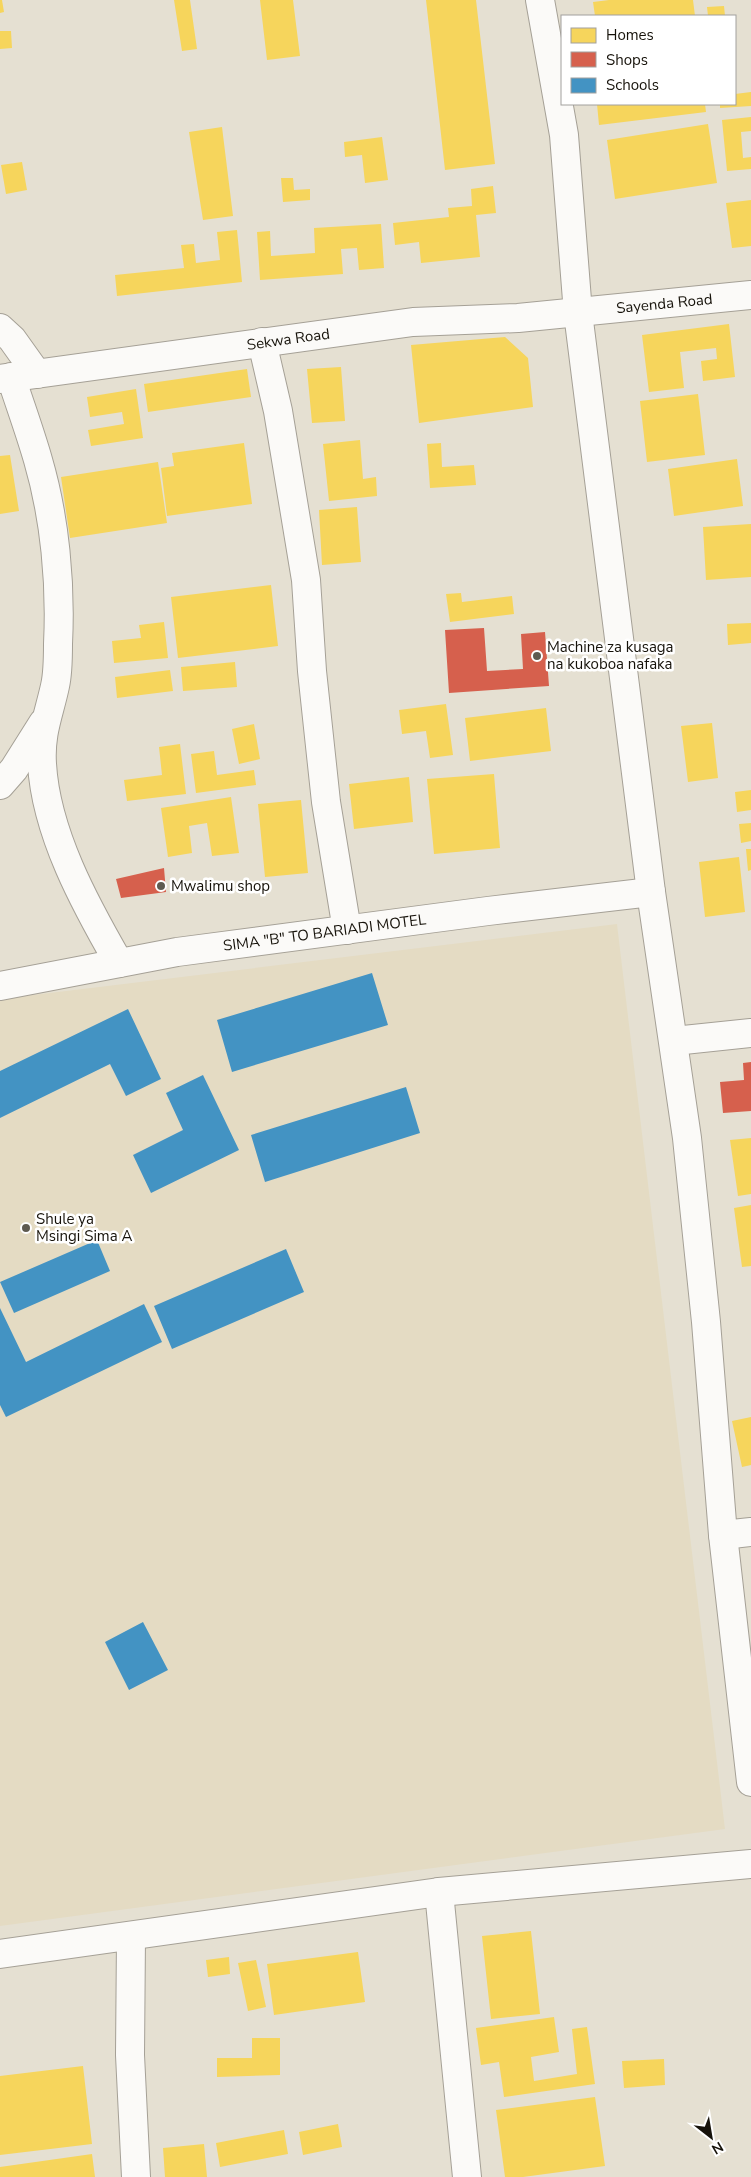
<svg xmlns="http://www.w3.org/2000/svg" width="751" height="2177" viewBox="0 0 751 2177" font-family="'Nunito Sans',sans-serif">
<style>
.built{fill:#e4dbc3}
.homes{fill:#f6d55c}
.shops{fill:#d6604d}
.schools{fill:#4393c3}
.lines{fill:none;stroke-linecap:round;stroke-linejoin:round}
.minor-casing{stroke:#a5a096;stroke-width:30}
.minor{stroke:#fbfaf8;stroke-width:28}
.poi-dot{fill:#5e5a50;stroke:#fff;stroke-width:2}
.labels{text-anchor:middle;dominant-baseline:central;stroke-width:5;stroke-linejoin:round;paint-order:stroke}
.street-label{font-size:15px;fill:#16120a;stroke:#fff}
.poi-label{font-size:15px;fill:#16120a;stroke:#fff;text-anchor:start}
</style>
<rect width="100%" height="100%" fill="#e5e0d2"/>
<path class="built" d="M 617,924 L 725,1829 L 0,1926 L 0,999 Z"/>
<path class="homes" d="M 0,0 L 2,0 L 4,12 L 0,13 Z
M 174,0 L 190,0 L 197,49 L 182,51 Z
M 260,0 L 293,0 L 300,56 L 267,60 Z
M 426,0 L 476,0 L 495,164 L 445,170 Z
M 609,0 L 693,0 L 695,16 L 595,16 L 593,2 Z
M 724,6 L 725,16 L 708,16 L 707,7 Z
M 0,31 L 11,31 L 12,48 L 0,49 Z
M 751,92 L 751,106 L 720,108 L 720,104 L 735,104 L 735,94 Z
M 597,104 L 705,104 L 706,112 L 599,125 Z
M 751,117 L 751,131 L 741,132 L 743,158 L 751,157 L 751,169 L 727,171 L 722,120 Z
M 708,124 L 717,183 L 615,199 L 607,140 Z
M 222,127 L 233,216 L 203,220 L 189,132 Z
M 382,137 L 388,180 L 365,183 L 362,155 L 345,157 L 344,142 Z
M 22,162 L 27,190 L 6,194 L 1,165 Z
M 281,178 L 293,178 L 294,190 L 310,189 L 310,200 L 283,202 Z
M 493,186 L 496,213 L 476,215 L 480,257 L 421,263 L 419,242 L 395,245 L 393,223 L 449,217 L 448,208 L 472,206 L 471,189 Z
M 751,200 L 751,246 L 732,248 L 726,203 Z
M 381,224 L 384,268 L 359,270 L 357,248 L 341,249 L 343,274 L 260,280 L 257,232 L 270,231 L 271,256 L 315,253 L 314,228 Z
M 237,230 L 242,282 L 117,296 L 115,275 L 184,268 L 181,245 L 194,244 L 196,263 L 220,260 L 217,232 Z
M 729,324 L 735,377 L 703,381 L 701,361 L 717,359 L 716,348 L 680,352 L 684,388 L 649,392 L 642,335 Z
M 505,337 L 528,358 L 533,407 L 419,423 L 411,345 Z
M 341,367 L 345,421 L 312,423 L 307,369 Z
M 247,369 L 251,397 L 148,412 L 144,384 Z
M 136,389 L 143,438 L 91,446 L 88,430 L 124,424 L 122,412 L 90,417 L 87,397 Z
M 698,394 L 705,455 L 647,462 L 640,401 Z
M 360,440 L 363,479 L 376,477 L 377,496 L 329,501 L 323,444 Z
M 244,443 L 252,504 L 167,516 L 161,468 L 174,466 L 172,453 Z
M 441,443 L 442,467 L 474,465 L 476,485 L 430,488 L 427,444 Z
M 10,455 L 19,511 L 0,514 L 0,456 Z
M 737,459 L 743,506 L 674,516 L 668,469 Z
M 158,462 L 167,523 L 70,538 L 61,477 Z
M 357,507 L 361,562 L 322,565 L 319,510 Z
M 751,524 L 751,577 L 706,580 L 703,527 Z
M 271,585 L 278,646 L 178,658 L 171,597 Z
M 461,593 L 462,602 L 512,596 L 514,614 L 450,622 L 446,594 Z
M 164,622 L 168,658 L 114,663 L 112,641 L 141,638 L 139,625 Z
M 751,623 L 751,643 L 728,645 L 727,624 Z
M 235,662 L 237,687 L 183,691 L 181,667 Z
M 170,670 L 173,691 L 117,698 L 115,677 Z
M 446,704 L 453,755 L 430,758 L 426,731 L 402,734 L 399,710 Z
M 546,708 L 551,751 L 470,761 L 465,718 Z
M 712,723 L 718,778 L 688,782 L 681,726 Z
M 254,724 L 260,759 L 239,764 L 232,729 Z
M 180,744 L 186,794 L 127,801 L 124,780 L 162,775 L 159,747 Z
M 214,751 L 217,775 L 254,770 L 256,785 L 196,793 L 191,754 Z
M 494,774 L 500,848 L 434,854 L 427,779 Z
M 409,777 L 413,822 L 354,829 L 349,784 Z
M 751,790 L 751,810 L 737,812 L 735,792 Z
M 231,797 L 239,853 L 212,856 L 207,823 L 189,826 L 192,853 L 168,857 L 161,808 Z
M 301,800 L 308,873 L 265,877 L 258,804 Z
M 751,823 L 751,841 L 741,843 L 739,824 Z
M 746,849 L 751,849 L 751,870 L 748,871 Z
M 739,857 L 745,912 L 705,917 L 699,862 Z
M 751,1138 L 751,1194 L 738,1196 L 730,1140 Z
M 751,1205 L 751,1266 L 742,1267 L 734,1208 Z
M 751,1417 L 751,1465 L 742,1467 L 732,1421 Z
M 531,1931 L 540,2014 L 491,2019 L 482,1936 Z
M 358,1952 L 365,2002 L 274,2015 L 267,1964 Z
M 229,1957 L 230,1974 L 208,1977 L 206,1960 Z
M 256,1960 L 266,2007 L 248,2011 L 238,1963 Z
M 554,2017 L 559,2052 L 531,2057 L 534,2081 L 577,2074 L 572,2029 L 587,2027 L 595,2084 L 504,2097 L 499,2062 L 481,2065 L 476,2028 Z
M 252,2038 L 280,2038 L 280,2075 L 217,2077 L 217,2058 L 252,2058 Z
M 664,2059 L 665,2085 L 624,2088 L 622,2061 Z
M 83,2066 L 92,2144 L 0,2155 L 0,2076 Z
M 595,2097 L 605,2166 L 523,2177 L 505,2177 L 496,2110 Z
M 338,2124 L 342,2147 L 303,2155 L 299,2132 Z
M 284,2130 L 288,2154 L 220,2167 L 216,2143 Z
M 204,2144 L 207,2177 L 165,2177 L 163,2148 Z
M 92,2154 L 95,2177 L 0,2177 L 0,2167 Z"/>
<path class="shops" d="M 484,628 L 487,671 L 523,669 L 521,634 L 545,632 L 549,686 L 449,693 L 445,630 Z
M 164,868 L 166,892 L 121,898 L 116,879 Z
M 751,1062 L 751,1111 L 723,1113 L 720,1082 L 744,1080 L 743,1063 Z"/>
<path class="schools" d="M 372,973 L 388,1025 L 232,1072 L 217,1020 Z
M 128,1009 L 161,1079 L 126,1096 L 110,1064 L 0,1118 L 0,1071 Z
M 203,1075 L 239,1150 L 151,1193 L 133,1155 L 183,1130 L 166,1093 Z
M 406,1087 L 420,1133 L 265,1182 L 251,1135 Z
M 97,1240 L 110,1271 L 14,1313 L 0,1282 Z
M 286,1249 L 304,1292 L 172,1349 L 154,1306 Z
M 144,1304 L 162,1342 L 6,1417 L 0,1405 L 0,1308 L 26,1362 Z
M 143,1622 L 168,1670 L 129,1690 L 105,1642 Z"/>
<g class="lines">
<g class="minor-casing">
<g id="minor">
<path d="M 540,0 L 564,135 L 578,313 L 651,892 L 687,1138 L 706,1322 L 723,1535 L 751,1782"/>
<path d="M 0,328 L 12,339 L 37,374"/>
<path d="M 262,342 L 278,411 L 306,580 L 312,671 L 326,802 L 347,930"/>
<path d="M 11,377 C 20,405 30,432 38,460 C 55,518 61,584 58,644 C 58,657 58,673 55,686 C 49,714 40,733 42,764 C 46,833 85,904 119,963"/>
<path id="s1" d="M 0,379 L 413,322 L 518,318 L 751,295"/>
<path d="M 0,785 L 14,769 L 43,723"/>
<path id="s2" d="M 0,986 L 177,952 L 488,911 L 651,892"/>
<path d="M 674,1041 L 751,1033"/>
<path d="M 723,1535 L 751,1532"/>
<path d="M 439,1892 L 467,2177"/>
<path d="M 131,1937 L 130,2055 L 136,2177"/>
<path d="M 0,1954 L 439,1892 L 751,1864"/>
</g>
</g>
<use href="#minor" class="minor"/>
</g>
<g class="poi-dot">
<circle cx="537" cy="656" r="5"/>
<circle cx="161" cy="886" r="5"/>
<circle cx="26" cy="1228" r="5"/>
</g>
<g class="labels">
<g class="street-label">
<text stroke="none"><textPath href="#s1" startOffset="669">Sayenda Road</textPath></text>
<text stroke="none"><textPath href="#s1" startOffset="291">Sekwa Road</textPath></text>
<text stroke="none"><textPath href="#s2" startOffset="329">SIMA "B" TO BARIADI MOTEL</textPath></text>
</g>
<g class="poi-label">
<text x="547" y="647">Machine za kusaga<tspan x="547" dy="17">na kukoboa nafaka</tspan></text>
<text x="171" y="886">Mwalimu shop</text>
<text x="36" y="1219">Shule ya<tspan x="36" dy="17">Msingi Sima A</tspan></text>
</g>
</g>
<rect x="561" y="15" width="175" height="90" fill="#ffffff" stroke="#a2a09d"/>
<rect x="571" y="28" width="25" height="15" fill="#f6d55c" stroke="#a2a09d"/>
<text x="606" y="40" font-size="15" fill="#16120a">Homes</text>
<rect x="571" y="52" width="25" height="15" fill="#d6604d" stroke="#a2a09d"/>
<text x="606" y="65" font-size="15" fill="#16120a">Shops</text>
<rect x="571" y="78" width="25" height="15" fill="#4393c3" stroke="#a2a09d"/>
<text x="606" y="90" font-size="15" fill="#16120a">Schools</text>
<g transform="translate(711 2137) rotate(149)" stroke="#ffffff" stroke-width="4" paint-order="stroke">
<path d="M0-4L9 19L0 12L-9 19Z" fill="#16120a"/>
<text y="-8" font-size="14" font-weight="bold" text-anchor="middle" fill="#16120a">N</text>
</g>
</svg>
